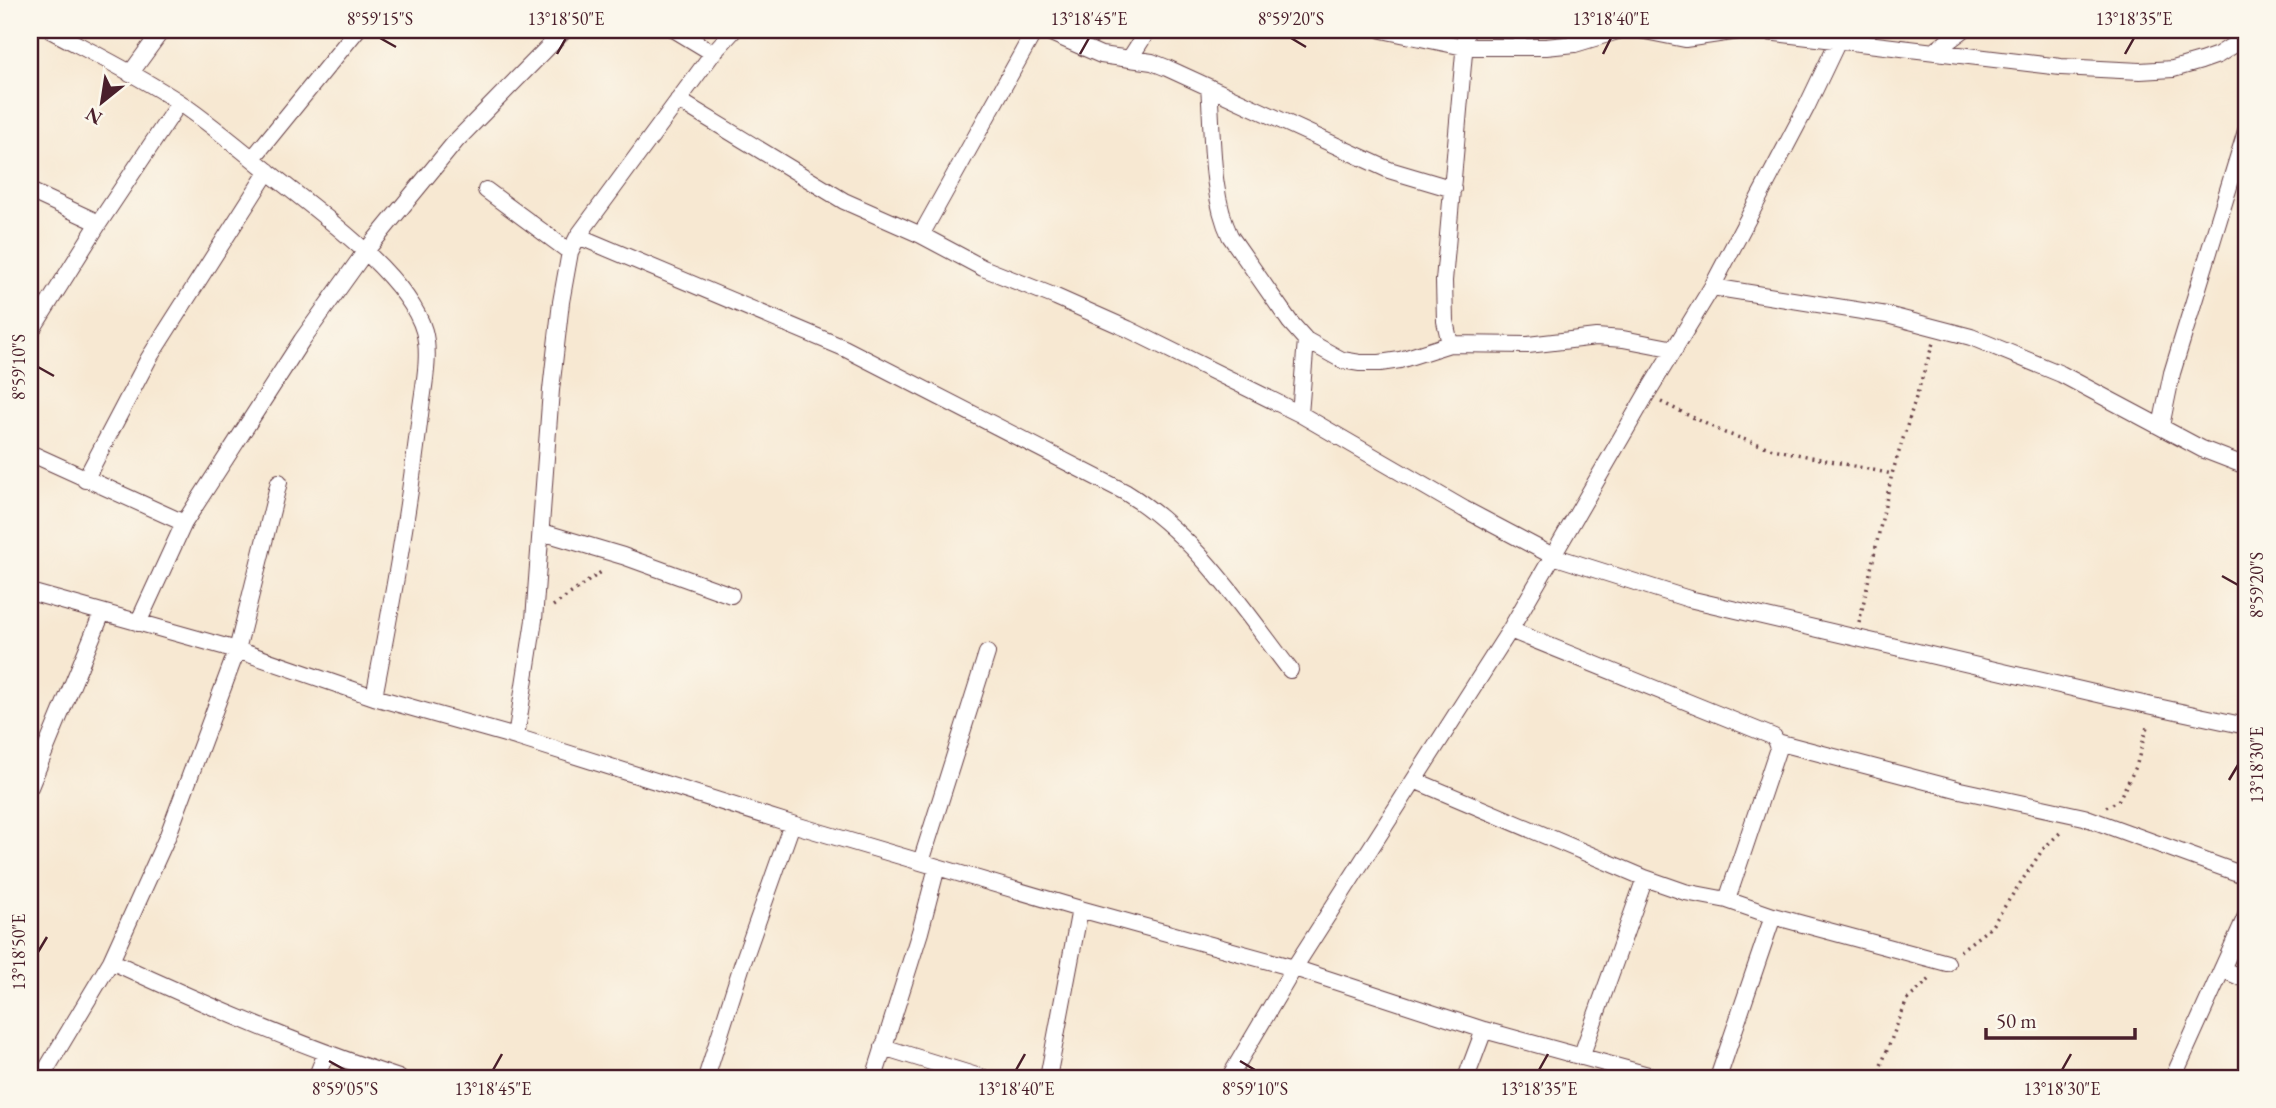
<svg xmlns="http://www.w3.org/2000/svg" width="2276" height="1108" viewBox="0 0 2276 1108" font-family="'EB Garamond',serif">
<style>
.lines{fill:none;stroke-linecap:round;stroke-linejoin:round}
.minor-casing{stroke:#643d44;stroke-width:18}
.path{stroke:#643d44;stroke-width:3.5;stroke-dasharray:2 5;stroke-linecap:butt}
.minor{stroke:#fff;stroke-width:16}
.ticks{fill:none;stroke:#4a1f2b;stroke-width:2.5}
.neatline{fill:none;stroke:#4a1f2b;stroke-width:2.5}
.ticks-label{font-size:18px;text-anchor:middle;fill:#4a1f2b}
</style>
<rect width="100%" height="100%" fill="#fbf7ec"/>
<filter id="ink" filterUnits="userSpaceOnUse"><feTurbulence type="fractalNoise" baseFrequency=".0143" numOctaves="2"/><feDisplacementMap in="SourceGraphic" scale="14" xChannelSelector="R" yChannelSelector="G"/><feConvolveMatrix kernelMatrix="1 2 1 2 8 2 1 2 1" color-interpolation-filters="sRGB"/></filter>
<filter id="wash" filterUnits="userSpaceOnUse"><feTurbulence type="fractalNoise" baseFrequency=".00686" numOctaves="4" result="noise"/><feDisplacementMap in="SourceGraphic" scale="28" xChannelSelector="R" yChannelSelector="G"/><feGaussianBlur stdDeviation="1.57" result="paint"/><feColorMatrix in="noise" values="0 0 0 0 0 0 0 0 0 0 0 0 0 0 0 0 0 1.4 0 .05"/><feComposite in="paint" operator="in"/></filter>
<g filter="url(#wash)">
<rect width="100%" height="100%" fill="#f7e8d2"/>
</g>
<g filter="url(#ink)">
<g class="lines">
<g class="minor-casing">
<path id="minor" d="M 50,30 C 93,53 138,75 179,102 C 211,124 241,149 271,174 C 316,210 408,275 424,331 C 431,356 423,389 420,415 C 409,510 392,603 374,697
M 675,30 L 713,53
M 1044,30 L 1101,55 L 1152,62 L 1167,68 L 1389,170 L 1453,189
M 1382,30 L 1464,47 L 1546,47 L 1575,44 L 1621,30
M 1640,30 L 1685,39 L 1745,30
M 1750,30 L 2061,67 L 2140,71 L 2173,69 L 2201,61 L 2218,55 L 2246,37
M 1935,51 L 1963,30
M 1130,58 L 1148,30
M 130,74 L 162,30
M 1209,87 C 1213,134 1210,194 1230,236 L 1290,322 L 1306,340 L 1342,360 L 1360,363 L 1380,363 L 1400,360 L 1450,344 L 1528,345 L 1596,337 L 1623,339 L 1675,349
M 678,100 L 844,201 L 921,235 L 983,268 L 1056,297 L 1128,329 L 1300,414 L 1464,509 L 1553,556 L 1689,599 L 2111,697 L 2246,726
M 253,158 L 357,30
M 486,190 L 570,252
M 30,191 L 99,223
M 921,235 L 1035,30
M 578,236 L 844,348 L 1125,492 C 1195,535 1241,606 1290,670
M 1712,287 L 1887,315 L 1971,337 L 2061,374 L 2202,449 L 2246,466
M 30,333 L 99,223 L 179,103
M 1450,344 L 1445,321 L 1444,281 L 1466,30
M 1300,414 L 1306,340
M 2161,426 L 2172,373 L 2246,131
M 30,453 L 184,523
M 85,480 L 149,358 L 268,171
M 542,532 L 623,556 L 731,595
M 30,592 L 237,650 L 374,697 L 516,737 L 792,824 L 1080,909 L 1294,968 L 1484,1030 L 1659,1078
M 138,623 L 184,523 L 302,340 L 365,252 L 456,141 L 565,30
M 1510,630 L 1774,737 L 1778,748 L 1774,760 L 1727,900
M 516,737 L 534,620 L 551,390 L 561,302 L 570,252 L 578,236 L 713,53 L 734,30
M 1777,742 L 1960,790 L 2084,817 L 2246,876
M 1414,780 L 1645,878 L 1685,892 L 1727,900 L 1773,916 L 1947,963
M 30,787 L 102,613
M 921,862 L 987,653
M 111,961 C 205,1005 300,1046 399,1078
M 2222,969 L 2246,980
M 883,1047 L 983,1078
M 1581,1057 L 1645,878
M 41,1078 L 111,961 L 168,835 L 237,650 L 279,482
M 316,1078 L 326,1053
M 706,1078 L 742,965 L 792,824
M 874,1078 L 920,932 L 937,867
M 1048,1078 L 1080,909
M 1229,1078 L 1294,968 L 1510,630 L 1646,395 L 1712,287 L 1807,106 L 1838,41
M 1466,1078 L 1484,1030
M 1718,1078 L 1773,916
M 2173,1078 L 2246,916"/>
</g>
<path class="path" d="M 1661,402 L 1725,433 L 1773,449 L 1892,474
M 553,606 L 604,570
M 1859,623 L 1892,474 L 1933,343
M 2106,807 L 2118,801 L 2136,767 L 2148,723
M 1960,951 L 1991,927 L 2043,849 L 2063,830
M 1876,1078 L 1907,1000 L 1931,978"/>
<use href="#minor" class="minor"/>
</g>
</g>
<path class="ticks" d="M 380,38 L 396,47M 1291,38 L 1306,47M 557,54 L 566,38M 1080,54 L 1089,38M 1603,54 L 1611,38M 2125,54 L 2134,38M 38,367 L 54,376M 2222,576 L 2238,585M 2229,780 L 2238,765M 38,952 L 47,937M 329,1061 L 345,1070M 1240,1061 L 1255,1070M 493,1070 L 502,1054M 1016,1070 L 1025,1054M 1539,1070 L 1548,1054M 2062,1070 L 2071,1054"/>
<rect width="2276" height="1108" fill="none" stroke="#fbf7ec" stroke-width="77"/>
<g transform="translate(102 102) rotate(210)" stroke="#fbf7ec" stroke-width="5" paint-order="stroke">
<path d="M0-5L12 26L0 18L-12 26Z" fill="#4a1f2b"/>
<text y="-10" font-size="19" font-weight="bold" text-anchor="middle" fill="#4a1f2b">N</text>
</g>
<path d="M1986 1028v10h149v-10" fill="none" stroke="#4a1f2b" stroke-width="3.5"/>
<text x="1996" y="1028" font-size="21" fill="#4a1f2b" stroke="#fbf7ec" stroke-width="5" paint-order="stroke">50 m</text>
<rect x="38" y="38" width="2200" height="1032" class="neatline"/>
<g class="ticks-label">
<text x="380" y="25">8°59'15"S</text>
<text x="566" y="25">13°18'50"E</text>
<text x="1089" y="25">13°18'45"E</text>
<text x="1291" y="25">8°59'20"S</text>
<text x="1611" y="25">13°18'40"E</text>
<text x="2134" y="25">13°18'35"E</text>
<text transform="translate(19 367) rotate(-90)" y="6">8°59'10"S</text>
<text transform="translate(2257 585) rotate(-90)" y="6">8°59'20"S</text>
<text transform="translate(2257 765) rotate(-90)" y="6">13°18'30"E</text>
<text transform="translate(19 952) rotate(-90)" y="6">13°18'50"E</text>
<text x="345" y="1095">8°59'05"S</text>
<text x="493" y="1095">13°18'45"E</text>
<text x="1016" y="1095">13°18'40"E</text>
<text x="1255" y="1095">8°59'10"S</text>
<text x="1539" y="1095">13°18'35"E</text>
<text x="2062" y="1095">13°18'30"E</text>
</g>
</svg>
